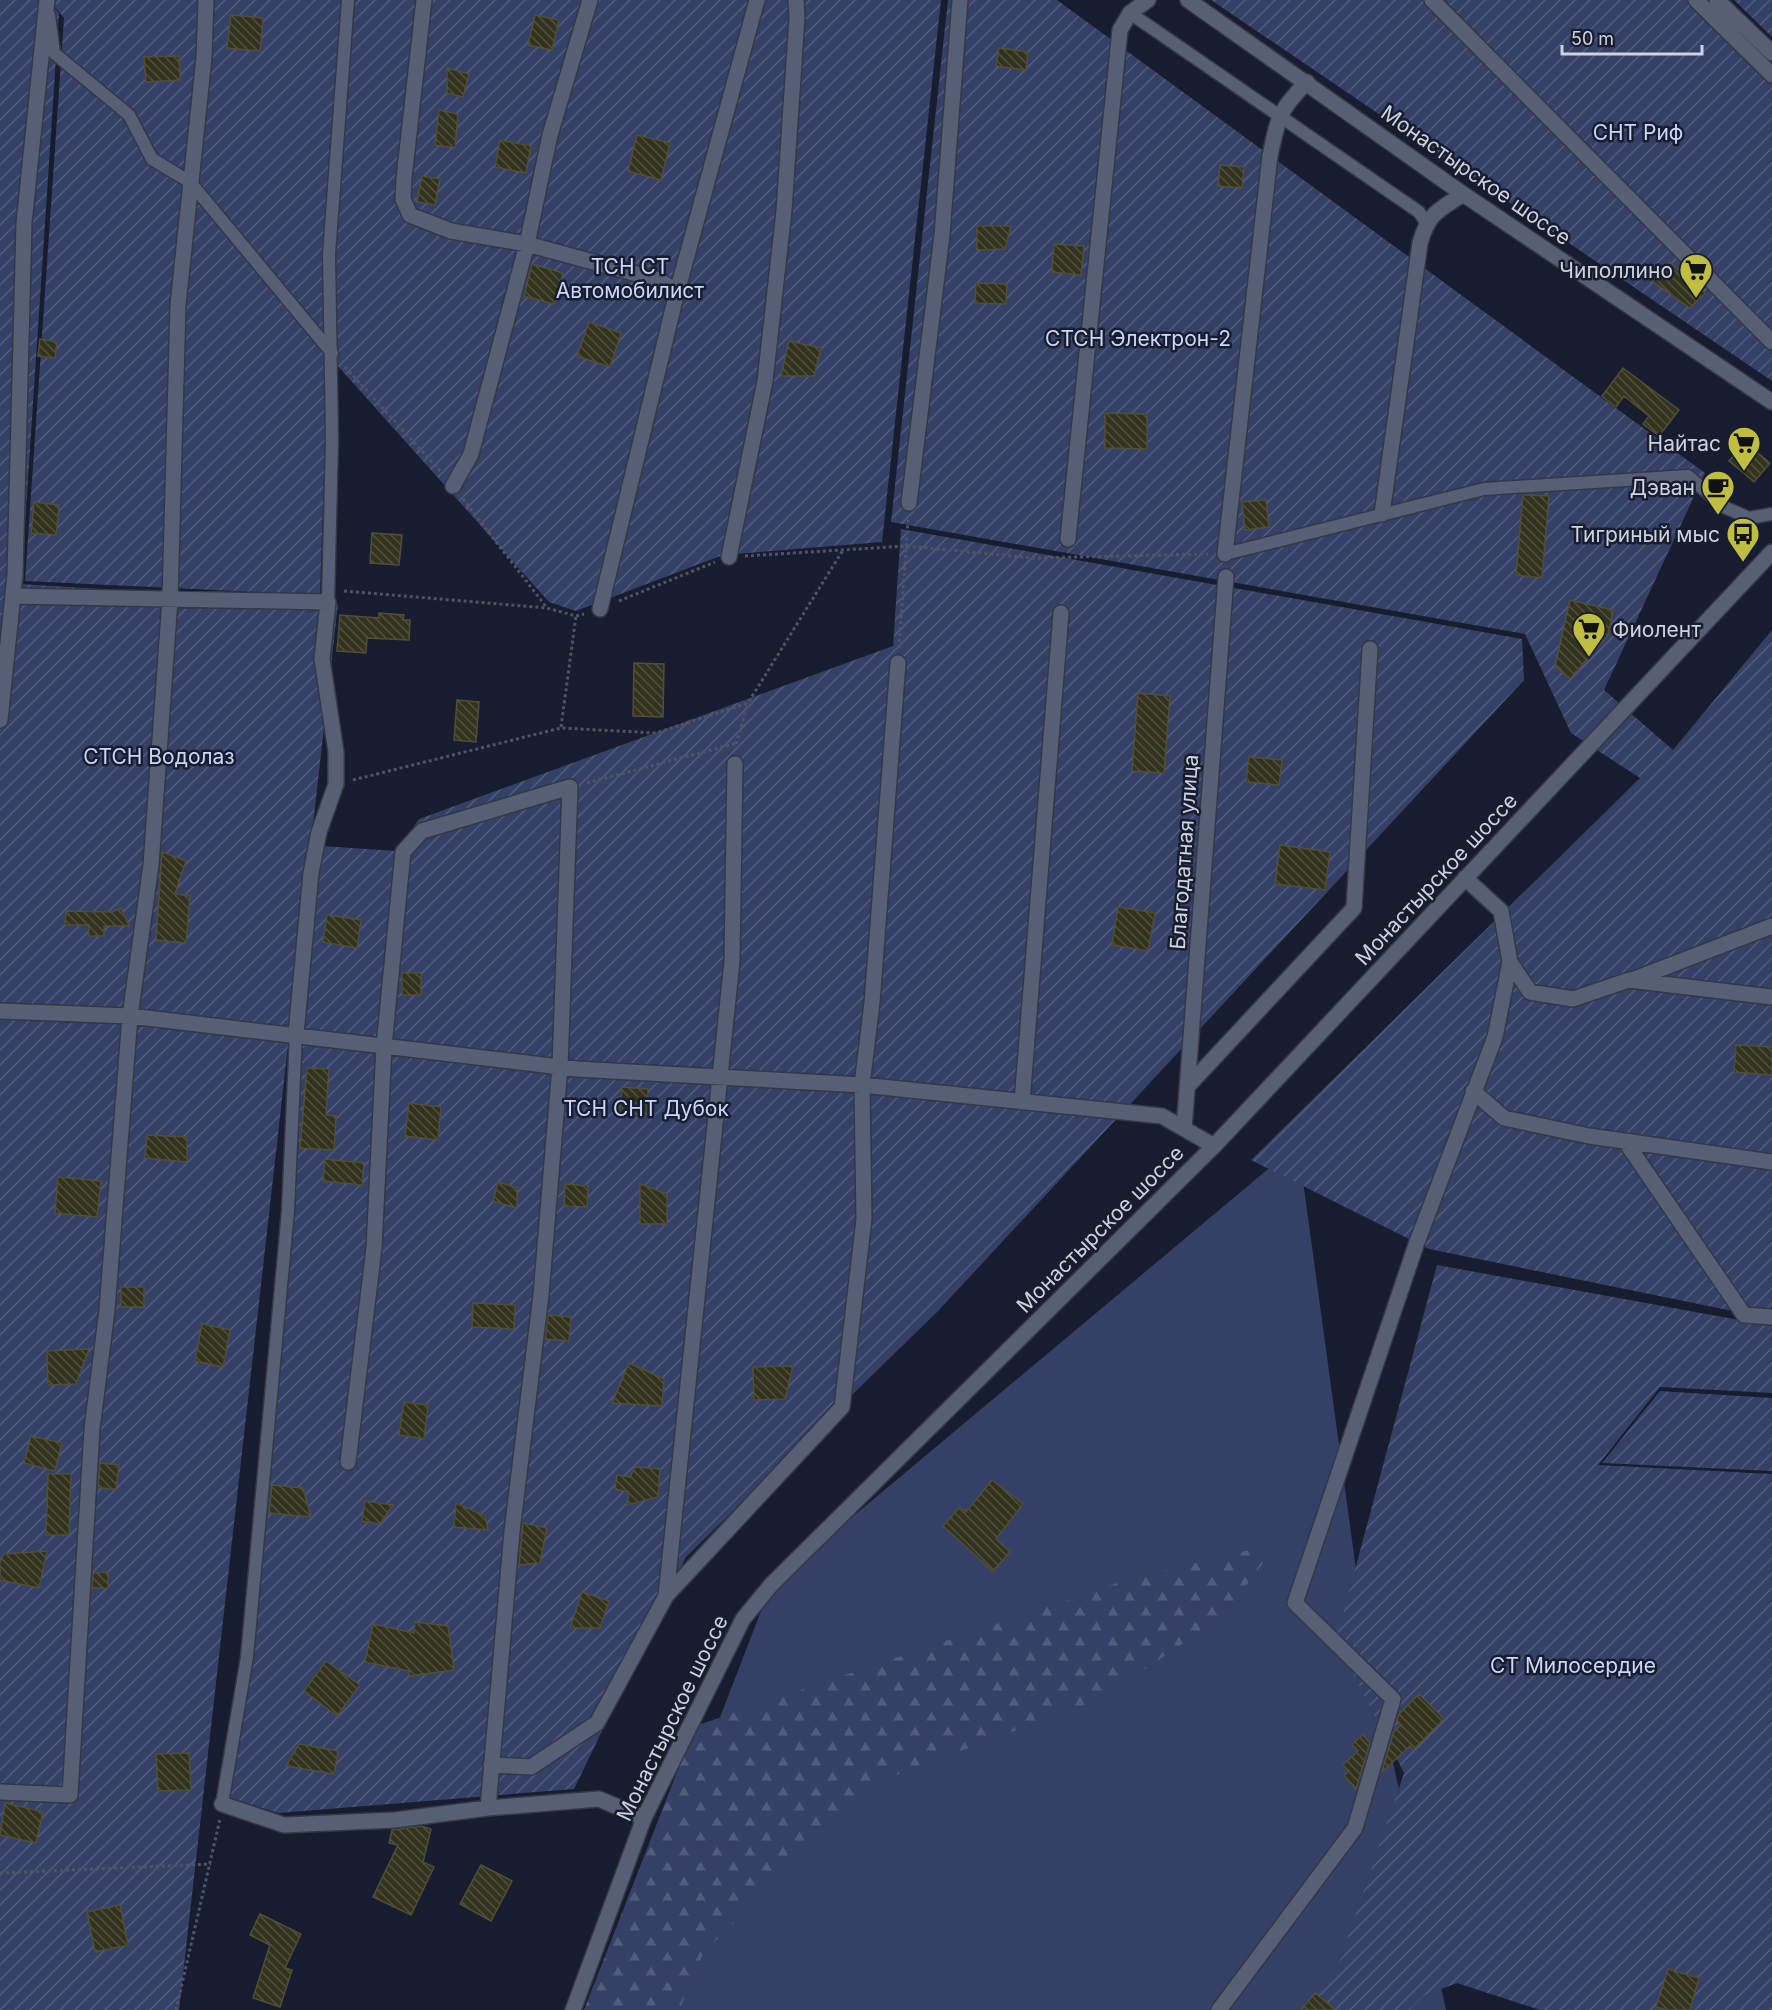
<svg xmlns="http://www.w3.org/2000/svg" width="1772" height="2010" viewBox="0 0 1772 2010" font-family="Inter,sans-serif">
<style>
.green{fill:#354066}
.forest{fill:url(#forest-firs)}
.garden{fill:url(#garden-furrows)}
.building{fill:url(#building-back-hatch);stroke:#4f4f38;stroke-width:1.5}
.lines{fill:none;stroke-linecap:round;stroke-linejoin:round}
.service-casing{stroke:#343746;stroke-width:15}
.minor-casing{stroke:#343746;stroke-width:18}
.secondary-casing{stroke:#343746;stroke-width:18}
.path{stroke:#4f5464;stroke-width:3;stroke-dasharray:3 3;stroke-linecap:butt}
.service{stroke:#575f74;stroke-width:12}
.minor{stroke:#575f74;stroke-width:15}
.secondary{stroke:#575f74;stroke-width:15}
.labels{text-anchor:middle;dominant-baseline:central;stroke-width:5;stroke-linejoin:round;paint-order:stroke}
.park-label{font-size:21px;fill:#cbd7fa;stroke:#171c2e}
.street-label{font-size:21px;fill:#cdd2de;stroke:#171c2e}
.poi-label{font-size:21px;fill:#cdd2de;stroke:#171c2e;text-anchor:end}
</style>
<defs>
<pattern id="forest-firs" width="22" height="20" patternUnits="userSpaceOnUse" patternTransform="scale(1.5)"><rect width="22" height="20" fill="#354066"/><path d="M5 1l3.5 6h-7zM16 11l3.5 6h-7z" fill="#515b7b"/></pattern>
<pattern id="garden-furrows" width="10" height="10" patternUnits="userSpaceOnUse" patternTransform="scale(1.5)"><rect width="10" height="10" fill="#354066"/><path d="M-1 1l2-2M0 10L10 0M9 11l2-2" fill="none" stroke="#515b7b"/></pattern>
<pattern id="building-back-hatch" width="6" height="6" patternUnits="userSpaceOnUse" patternTransform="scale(1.5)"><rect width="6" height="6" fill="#33331d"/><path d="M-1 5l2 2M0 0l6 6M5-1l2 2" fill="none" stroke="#4f503d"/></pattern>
</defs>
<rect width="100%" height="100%" fill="#171c2e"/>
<path class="green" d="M 1298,1144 L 1363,1621 L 1446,2010 L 607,2010 L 771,1585 Z"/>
<path class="forest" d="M 1278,1543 L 1224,1615 L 1105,1697 L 875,1783 L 704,1952 L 679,2010 L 584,2010 L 695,1726 L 1126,1580 Z"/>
<path class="garden" d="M 0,0 L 47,0 L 59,13 L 21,584 L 338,604 L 179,2010 L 0,2010 Z
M 49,0 L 941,0 L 882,542 L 723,555 L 576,611 L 549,602 L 328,355 L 320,595 L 25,581 L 64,18 Z
M 948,0 L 1057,0 L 1705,473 L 1604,690 L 1673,750 L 1772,630 L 1772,1319 L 1429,1249 L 1251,1160 L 1640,778 L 1571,733 L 1525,634 L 891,522 Z
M 1211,0 L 1705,0 L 1772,67 L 1772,381 Z
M 1734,0 L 1772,0 L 1772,37 Z
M 901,529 L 1522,639 L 1524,680 L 938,1311 L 686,1557 L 574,1789 L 279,1813 L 229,1798 L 321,846 L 397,851 L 419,819 L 893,646 Z
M 1437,1265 L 1772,1326 L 1772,1393 L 1660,1387 L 1598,1465 L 1772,1474 L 1772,2010 L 1540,2010 L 1457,1983 L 1423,1996 L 1410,2010 L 1295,2010 L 1338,1966 L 1404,1773 L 1336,1640 Z
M 1660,1391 L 1772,1398 L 1772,1471 L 1602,1463 Z"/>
<path class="building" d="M 231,15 L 263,18 L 260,51 L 227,48 Z
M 535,15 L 559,20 L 552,50 L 528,45 Z
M 999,48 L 1028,52 L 1026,70 L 996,66 Z
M 179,56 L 180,80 L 146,82 L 144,57 Z
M 447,68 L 469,74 L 463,97 L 447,93 Z
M 439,110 L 458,114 L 455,148 L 435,145 Z
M 637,135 L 670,143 L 661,180 L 628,171 Z
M 500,140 L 531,146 L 526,173 L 495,167 Z
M 1220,165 L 1244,167 L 1242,188 L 1218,186 Z
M 422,176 L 440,179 L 435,205 L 417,202 Z
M 977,226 L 1011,226 L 1005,249 L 977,250 Z
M 1054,244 L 1084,246 L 1081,275 L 1052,272 Z
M 1669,262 L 1705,293 L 1690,308 L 1652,281 Z
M 532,264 L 563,273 L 554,304 L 524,296 Z
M 976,283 L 1007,284 L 1006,304 L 975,303 Z
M 589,322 L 621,333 L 610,367 L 577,356 Z
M 40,339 L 57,342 L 55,358 L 38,356 Z
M 789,341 L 821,348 L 814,376 L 781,376 Z
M 1623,368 L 1679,410 L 1659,436 L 1643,424 L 1649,416 L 1624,396 L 1616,407 L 1602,396 Z
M 1105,413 L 1147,414 L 1147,449 L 1105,448 Z
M 1745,442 L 1770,463 L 1754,482 L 1729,461 Z
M 1523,495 L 1549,496 L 1542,578 L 1516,575 Z
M 1266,500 L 1269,527 L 1245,530 L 1242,502 Z
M 34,502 L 59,505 L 56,535 L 31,533 Z
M 372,533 L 402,535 L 399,565 L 370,563 Z
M 1570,600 L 1613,610 L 1608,635 L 1570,679 L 1555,666 Z
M 379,613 L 404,615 L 403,620 L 410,620 L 409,640 L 367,638 L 366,653 L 337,651 L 340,615 L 379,618 Z
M 634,663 L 664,664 L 663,717 L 633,716 Z
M 1138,693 L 1170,696 L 1164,773 L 1132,771 Z
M 457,700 L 479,702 L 476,742 L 454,740 Z
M 1249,757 L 1282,760 L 1279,785 L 1246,782 Z
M 1280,845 L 1330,852 L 1325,890 L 1275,884 Z
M 162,852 L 186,861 L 175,894 L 190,896 L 186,943 L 156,940 Z
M 1118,907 L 1155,913 L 1148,951 L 1112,945 Z
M 121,908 L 129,926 L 104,926 L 104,936 L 89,936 L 89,925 L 65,925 L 66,911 L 112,912 Z
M 327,915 L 361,920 L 357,948 L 323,942 Z
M 402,973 L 421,973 L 421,995 L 402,995 Z
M 1736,1045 L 1772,1047 L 1772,1075 L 1734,1072 Z
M 307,1068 L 329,1069 L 326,1115 L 336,1116 L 334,1150 L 300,1148 Z
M 622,1087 L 648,1089 L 646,1115 L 620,1113 Z
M 409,1103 L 441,1107 L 438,1140 L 405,1136 Z
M 147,1135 L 187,1137 L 187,1162 L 145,1158 Z
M 325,1159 L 364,1163 L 362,1185 L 323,1181 Z
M 58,1177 L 101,1181 L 97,1217 L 55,1213 Z
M 498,1182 L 517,1188 L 517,1208 L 493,1201 Z
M 565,1184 L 588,1186 L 587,1207 L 564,1206 Z
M 640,1184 L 667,1194 L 667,1224 L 640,1224 Z
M 121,1287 L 144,1287 L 144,1307 L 121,1307 Z
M 473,1303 L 515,1305 L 514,1329 L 472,1327 Z
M 548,1315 L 571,1317 L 569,1341 L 545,1339 Z
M 202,1324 L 230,1330 L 223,1367 L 195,1361 Z
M 89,1349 L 76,1384 L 48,1385 L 47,1351 Z
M 629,1363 L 664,1379 L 662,1406 L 612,1403 Z
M 793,1366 L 785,1399 L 754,1400 L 753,1367 Z
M 404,1402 L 428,1405 L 424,1439 L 399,1435 Z
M 31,1436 L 62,1443 L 55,1471 L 24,1463 Z
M 100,1463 L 119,1465 L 116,1489 L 98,1488 Z
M 635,1467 L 660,1469 L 658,1497 L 627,1505 L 629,1492 L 615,1489 L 617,1475 L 630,1477 Z
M 48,1474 L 71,1474 L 69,1535 L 46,1535 Z
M 992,1480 L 1023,1504 L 996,1539 L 1010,1552 L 993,1571 L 943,1526 L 960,1507 L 966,1512 Z
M 272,1485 L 303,1488 L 311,1517 L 269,1513 Z
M 365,1501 L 393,1505 L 380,1524 L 362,1521 Z
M 456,1503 L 485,1516 L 488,1530 L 454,1527 Z
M 523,1523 L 547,1528 L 540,1563 L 519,1565 Z
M 47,1551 L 39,1588 L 0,1580 L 0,1562 L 4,1554 Z
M 108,1572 L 108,1588 L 92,1588 L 93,1573 Z
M 582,1592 L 609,1601 L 600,1628 L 570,1628 Z
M 415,1622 L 448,1626 L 454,1670 L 409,1676 L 410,1671 L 365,1662 L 373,1624 L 414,1633 Z
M 326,1661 L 360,1685 L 337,1716 L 304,1691 Z
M 1419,1694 L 1444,1719 L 1413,1750 L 1410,1746 L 1382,1772 L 1393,1733 L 1401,1725 L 1397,1720 L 1399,1714 Z
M 1363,1735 L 1370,1743 L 1356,1789 L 1344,1776 L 1349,1771 L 1343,1765 L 1358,1751 L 1352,1744 Z
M 299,1744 L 338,1751 L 334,1774 L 286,1766 Z
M 189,1753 L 191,1790 L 158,1791 L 156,1754 Z
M 5,1803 L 43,1812 L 36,1843 L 0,1835 Z
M 421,1826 L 431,1829 L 423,1862 L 434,1867 L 411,1915 L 373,1897 L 398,1845 L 389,1843 L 392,1830 Z
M 481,1865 L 512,1881 L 491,1921 L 460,1904 Z
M 120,1905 L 128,1945 L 95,1952 L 87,1912 Z
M 260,1914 L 301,1934 L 285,1968 L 292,1970 L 280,2007 L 253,1998 L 270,1945 L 250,1935 Z
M 1668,1969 L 1699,1978 L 1690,2010 L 1667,2010 L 1656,2007 Z
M 1315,1993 L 1336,2010 L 1301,2010 Z"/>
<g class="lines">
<g class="service-casing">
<path id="service" d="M 1130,13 L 1419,212 L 1426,222
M 49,15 L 54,53 L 129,115 L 152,159 L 190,182 L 332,353
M 1225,554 L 1484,489 L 1688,476 L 1724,507 L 1749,518 L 1772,514
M 328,602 L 332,439 L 329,254 L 348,0
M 222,1804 L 247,1657 L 288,1211 L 296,1034"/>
</g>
<g class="minor-casing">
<path id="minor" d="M 424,0 L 404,178 L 403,199 L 410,215 L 451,231 L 527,244 L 659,280 L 677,292 L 757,0
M 1432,0 L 1772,342
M 1696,0 L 1772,75
M 1717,0 L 1772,53
M 453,486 L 471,454 L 527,244 L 550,135 L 590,0
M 909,503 L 942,235 L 960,0
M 1382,514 L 1420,243 C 1429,212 1438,211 1463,194
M 1068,539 L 1120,30 L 1130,13 L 1148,0
M 1225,554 L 1270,156 C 1278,118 1279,110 1307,82
M 729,557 L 765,381 L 784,211 L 797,18 L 796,0
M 13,596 L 328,602 L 322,659 L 336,752 L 336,784 L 319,832 L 311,873 L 296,1034
M 600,609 L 677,292
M 0,720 L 15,575 L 24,223 L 47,0
M 1510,962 L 1530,992 L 1573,999 L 1629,980 L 1772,997
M 1632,980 L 1772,926
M 0,1011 L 130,1016 L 577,1069 L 862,1085 L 1162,1116 L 1214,1146
M 1188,1086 L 1354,908 L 1370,649
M 1473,1091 L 1504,1118 L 1589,1136 L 1772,1162
M 1022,1102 L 1061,613
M 1184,1129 L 1226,577
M 1625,1141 L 1744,1315 L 1772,1317
M 348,1462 L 374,1248 L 384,1046 L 403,852 L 422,831 L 570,787 L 560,1066 L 541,1295 L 512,1531 L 488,1808
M 666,1596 L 732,961 L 735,764
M 491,1765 L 531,1767 L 597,1723 L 666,1596 L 842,1407 L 864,1219 L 862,1085 L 872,1003 L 898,663
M 0,1792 L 70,1795 L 92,1429 L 107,1310 L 130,1016 L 151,865 L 170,599 L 178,305 L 204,58 L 206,0
M 222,1804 L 284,1825 L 395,1820 L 488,1808 L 599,1799 L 644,1818
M 1219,2010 L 1355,1828 L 1393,1699 L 1295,1603 L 1417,1242 L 1495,1037 L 1510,962 L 1501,911 L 1465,878"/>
</g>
<g class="secondary-casing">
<path id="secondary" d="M 1188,0 L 1463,194 L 1772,402
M 573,2010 L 644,1818 L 743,1619 L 771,1585 L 1214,1146 L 1772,552"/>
</g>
<path class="path" d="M 345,367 L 442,473
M 463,499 L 547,608
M 745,556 L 906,546 L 1033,558 L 1208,554
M 344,591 L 547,608 L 576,616 L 584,614
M 619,601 L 715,562
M 899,648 L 908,520
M 561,727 L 576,616
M 736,744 L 748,703
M 353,780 L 561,728 L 656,733 L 748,703 L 843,550
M 587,783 L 737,743
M 0,1873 L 211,1864
M 176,2010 L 220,1819"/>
<use href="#service" class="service"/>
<use href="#minor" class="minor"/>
<use href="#secondary" class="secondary"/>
</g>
<defs>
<g id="supermarket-pin" transform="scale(1.725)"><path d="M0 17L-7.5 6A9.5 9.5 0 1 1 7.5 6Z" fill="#c0be41" stroke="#171c2e"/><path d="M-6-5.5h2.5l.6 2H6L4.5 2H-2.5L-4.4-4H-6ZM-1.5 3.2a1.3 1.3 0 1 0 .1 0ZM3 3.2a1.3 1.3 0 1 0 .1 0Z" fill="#111"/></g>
<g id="cafe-pin" transform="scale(1.725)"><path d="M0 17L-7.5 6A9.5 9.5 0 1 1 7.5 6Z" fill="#c0be41" stroke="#171c2e"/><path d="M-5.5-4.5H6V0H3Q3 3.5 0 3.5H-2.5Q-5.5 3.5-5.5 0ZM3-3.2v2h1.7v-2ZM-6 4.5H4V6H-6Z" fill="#111"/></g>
<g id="bus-pin" transform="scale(1.725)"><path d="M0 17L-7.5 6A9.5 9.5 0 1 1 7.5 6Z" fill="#c0be41" stroke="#171c2e"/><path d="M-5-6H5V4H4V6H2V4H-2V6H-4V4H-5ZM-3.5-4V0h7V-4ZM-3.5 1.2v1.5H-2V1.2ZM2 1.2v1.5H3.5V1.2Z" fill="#111"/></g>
</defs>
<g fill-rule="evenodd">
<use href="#supermarket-pin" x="1696" y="270"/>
<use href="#supermarket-pin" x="1744" y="443"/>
<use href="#cafe-pin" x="1718" y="487"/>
<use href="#bus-pin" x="1743" y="534"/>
<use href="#supermarket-pin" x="1589" y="629"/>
</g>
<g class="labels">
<g class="park-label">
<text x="1638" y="132">СНТ Риф</text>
<text x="630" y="266">ТСН СТ<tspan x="630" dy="24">Автомобилист</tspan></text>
<text x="1138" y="338">СТСН Электрон-2</text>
<text x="159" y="756">СТСН Водолаз</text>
<text x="646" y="1108">ТСН СНТ Дубок</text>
<text x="1573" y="1665">СТ Милосердие</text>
</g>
<g class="street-label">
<text transform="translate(1476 175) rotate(35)">Монастырское шоссе</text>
<text transform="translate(1184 852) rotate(-86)">Благодатная улица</text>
<text transform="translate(1436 879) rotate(-47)">Монастырское шоссе</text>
<text transform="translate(1100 1229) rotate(-45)">Монастырское шоссе</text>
<text transform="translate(672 1718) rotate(-64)">Монастырское шоссе</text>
</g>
<g class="poi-label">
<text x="1673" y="270">Чиполлино</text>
<text x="1721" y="443">Найтас</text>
<text x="1695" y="487">Дэван</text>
<text x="1720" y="534">Тигриный мыс</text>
<text x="1612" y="629" text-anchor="start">Фиолент</text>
</g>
</g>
<path d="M1562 45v9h140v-9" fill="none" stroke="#cdd2de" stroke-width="3"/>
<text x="1571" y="45" font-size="18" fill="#cdd2de" stroke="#171c2e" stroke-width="4.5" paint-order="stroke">50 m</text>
</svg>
